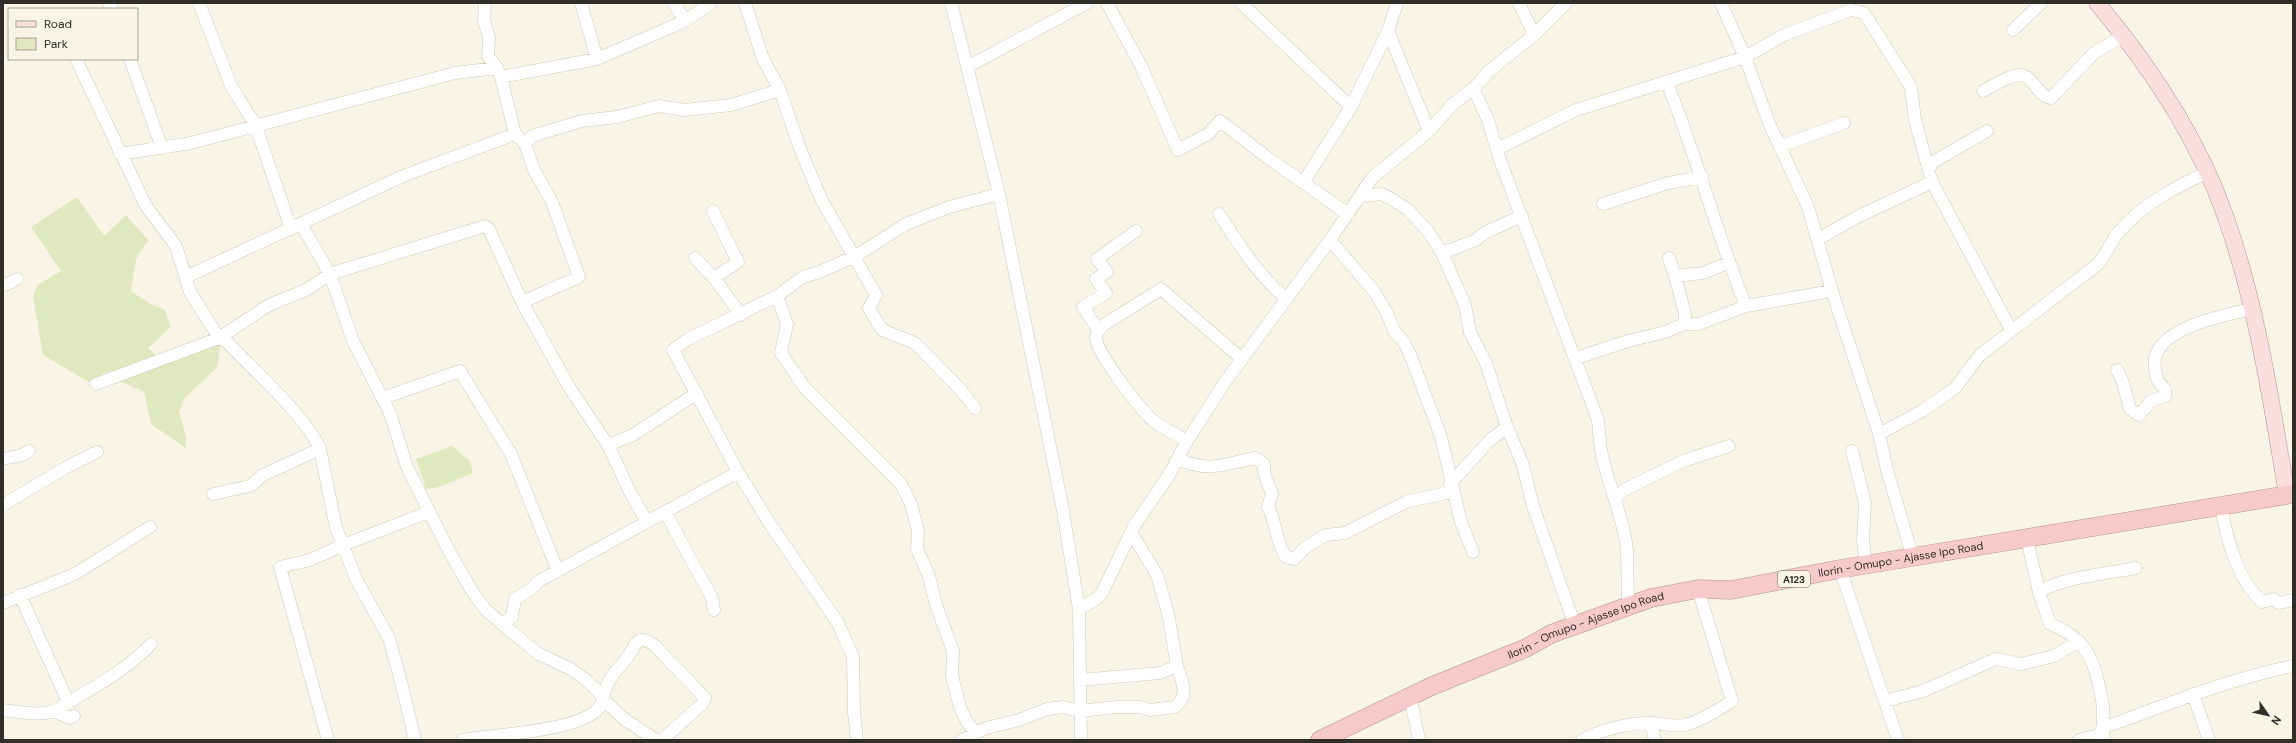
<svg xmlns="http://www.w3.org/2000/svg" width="2296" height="743" viewBox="0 0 2296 743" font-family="'DM Sans',sans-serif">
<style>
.green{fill:#e0e8c0}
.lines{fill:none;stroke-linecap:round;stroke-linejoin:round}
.minor-casing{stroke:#cec9bb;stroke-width:13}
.major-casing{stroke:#b19390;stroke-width:17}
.highway-casing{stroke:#b19390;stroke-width:19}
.minor{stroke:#fff;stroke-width:12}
.major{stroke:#fadfde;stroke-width:16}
.highway{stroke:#f6cac8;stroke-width:18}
.labels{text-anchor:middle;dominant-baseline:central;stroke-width:3;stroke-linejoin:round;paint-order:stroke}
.shield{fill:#f8f4e6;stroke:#6c6962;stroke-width:1}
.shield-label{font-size:10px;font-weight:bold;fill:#302e29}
.street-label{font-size:11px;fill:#302e29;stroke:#f8f4e6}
</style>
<rect width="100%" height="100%" fill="#f8f4e6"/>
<path class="green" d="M 77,197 L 104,236 L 126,215 L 148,240 L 136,259 L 131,291 L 150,304 L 165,310 L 171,327 L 148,348 L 159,358 L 221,341 L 217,367 L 184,399 L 179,412 L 186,437 L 186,448 L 151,424 L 144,392 L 118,380 L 113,371 L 101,374 L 94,385 L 43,355 L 33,296 L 38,285 L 61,271 L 31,227 Z
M 452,446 L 470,461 L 473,473 L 439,487 L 426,489 L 416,459 Z"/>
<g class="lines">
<g class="minor-casing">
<path id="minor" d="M 109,3 L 112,9
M 199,3 L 232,88 L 255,124 L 291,229
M 485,3 L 484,20 L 489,38 L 488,56 L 497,68
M 581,3 L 597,59
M 674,3 L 685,21 L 711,3
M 745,3 L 763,59 L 780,90 L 799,146 L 821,199 L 876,295 L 869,308 L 882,330 L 915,343 L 960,389 L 975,408
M 951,3 L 999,194 L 1062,505 L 1079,609 L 1081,740
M 1107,3 L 1141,66 L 1178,150 L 1208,134 L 1220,121 L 1268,158 L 1348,214
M 1241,3 L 1351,107
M 1519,3 L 1534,35
M 1721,3 L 1745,57 L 1769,123 L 1808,207 L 1832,291 L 1879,434 L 1887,470 L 1913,558
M 2013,30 L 2041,3
M 1388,31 L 1429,131
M 76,59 L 146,206 L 176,246 L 190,292 L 219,338 L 227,342 C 252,369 307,417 320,449
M 130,59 L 162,148
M 967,67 L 1087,3
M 501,77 L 597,59 L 685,21
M 1667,83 C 1697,156 1716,233 1746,306
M 1473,88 L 1488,120 L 1500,160 L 1598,420 C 1599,432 1600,445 1602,456 C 1609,485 1621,513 1626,542 C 1629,564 1626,585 1629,606
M 1983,91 C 1993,86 2007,76 2018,75 C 2033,73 2037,97 2051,98 L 2094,53 L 2125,35
M 525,144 L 532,136 L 582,121 L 617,117 L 659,106 L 685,110 L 731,105 L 780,90
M 1781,146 L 1844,123
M 1497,149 L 1576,110 L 1745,57 L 1786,34 L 1851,10 L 1864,13 L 1868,19 L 1911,87 L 1915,120 L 1932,182 L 2011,330
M 1929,169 L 1933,162 L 1987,131
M 1303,183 L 1351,107 L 1388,31 L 1397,3
M 1361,196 L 1382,194 L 1393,200 L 1407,209 L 1428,231 L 1442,253 L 1465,305 L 1470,332 L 1486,363 L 1507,427 L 1523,465 L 1533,506 L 1575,626
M 1603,204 L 1668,183 L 1702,177
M 713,211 L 738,262 L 714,278
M 1219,214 C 1239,244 1258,276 1287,299
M 301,224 L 330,274 L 353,341 L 390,413 L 407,467 L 448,549 L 472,591 L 485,609 L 509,630 L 539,654 L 571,669 L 586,680 L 598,691 L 604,700 L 624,719 L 656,740
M 1818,239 L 1859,216 L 1932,182
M 1330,240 L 1374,291 L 1387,313 L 1394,331 L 1404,342 L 1411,357 L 1441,437 L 1461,522 L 1473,552
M 1442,253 L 1476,240 L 1484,233 L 1522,216
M 695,258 L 714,278 L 741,315
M 1669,258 L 1675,276
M 186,277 L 403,176 L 515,134
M 3,286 L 17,279
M 777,296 L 787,324 L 781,353 L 805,388 L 901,484 L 911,504 L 918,531 L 917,549 L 929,576 L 936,605 L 953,651 L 952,676 L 960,707 L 967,722 L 976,733
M 522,302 L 569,387 L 608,445
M 1684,324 L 1685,314 L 1675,276 L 1703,273 L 1728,263
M 1099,331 L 1083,307 L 1106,293 L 1096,279 L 1107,272 L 1097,259 L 1136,231
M 1576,358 L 1628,341 L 1665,332 L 1684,324 L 1699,324 L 1746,306 L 1832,291
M 2117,370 L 2123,383 L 2130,409 L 2139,415 L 2151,401 L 2165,396 L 2165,389 C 2157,382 2156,378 2155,368 C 2148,329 2225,315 2252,309
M 96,384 L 219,338 L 269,305 L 306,290 L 330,274 L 485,226 L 489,229 L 522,302 L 579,277 L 552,202 L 534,170 L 525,144 L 515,134 L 501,77 L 497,68 L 455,73 L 191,143 L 120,154
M 383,398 L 460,371 L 511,454 L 557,569
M 1879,434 L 1922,411 L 1955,388 L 1980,355 L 2098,264 C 2107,254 2110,242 2118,233 C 2142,205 2173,188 2206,173
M 1187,441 C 1176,435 1165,429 1155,422 C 1141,411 1099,356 1096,339 C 1095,333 1101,328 1105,324 L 1161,289 L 1242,359
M 1852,451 L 1865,503 L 1863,541 L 1866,565
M 3,459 L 22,455 L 29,451
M 1178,459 C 1210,473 1223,464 1255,458 L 1264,464 L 1264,472 L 1272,494 L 1268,507 C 1277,524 1275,541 1286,557 L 1294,559 L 1306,547 L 1326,535 L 1345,533 L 1408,501 L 1452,492
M 1450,484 L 1490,440 L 1507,427
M 213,494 L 250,486 L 263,475 L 320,449 L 336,528 L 343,545 L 429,512
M 1616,498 L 1624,490 L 1683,461 L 1729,446
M 3,505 L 65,468 L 97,452
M 2221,506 C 2226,538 2238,580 2262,602 L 2273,599 L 2279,603 L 2293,600
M 665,512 L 712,598 L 714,610
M 646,520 L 630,492 L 608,445 L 633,435 L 697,393
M 2027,539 L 2039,592 L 2050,624 C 2081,636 2092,653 2099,685 C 2100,692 2102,699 2103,706 C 2103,718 2102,728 2104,740
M 1840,569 L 1898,740
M 2039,592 C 2060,578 2110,573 2136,568
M 20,595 L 68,702
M 3,603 L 75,574 L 150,527
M 1079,609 L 1096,599 L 1102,593 L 1134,526 L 1169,475 L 1187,441 L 1225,382 L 1330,240 L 1372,178 L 1429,131 L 1453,104 L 1477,85 L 1488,72 L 1534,35 L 1566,3
M 502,624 L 512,617 L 515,599 L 530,590 L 539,581 L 738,472
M 1080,680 L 1160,673 L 1177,666 L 1168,613 L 1157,575 L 1131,532
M 2193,694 L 2209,740
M 1410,696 L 1419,740
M 1885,701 L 1923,691 L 1996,659 L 2021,664 L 2054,656 L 2079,641
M 3,710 C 19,712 38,716 54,711
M 74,716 L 70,718 L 54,711 C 87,691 125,672 151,644
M 1651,723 L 1655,740
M 2102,728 C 2165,706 2227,679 2293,666
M 328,740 L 280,567 L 310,560 L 343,545 L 356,579 L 389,638 L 401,682 L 415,740
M 463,740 C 497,734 571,732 596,711 C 603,705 603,698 605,690 C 611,673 620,668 629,655 C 637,642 638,633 655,646 L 705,698 L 702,704 L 662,740
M 857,740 L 854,712 L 853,657 L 838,623 L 770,524 L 738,472 L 673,350 L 688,339 L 777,296 L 803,277 L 819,272 L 854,257 L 906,224 L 949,207 L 999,194
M 962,740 L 986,728 L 1019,720 L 1047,709 L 1063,707 L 1079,711 L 1117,707 L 1140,707 L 1150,710 L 1175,707 C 1190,695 1182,682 1177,666
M 1582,740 C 1604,729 1626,723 1651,723 C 1661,723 1675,727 1685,725 C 1702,720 1717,711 1732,701 L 1698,589
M 2079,740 L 2103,734"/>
</g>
<g class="major-casing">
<path id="major" d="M 2097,3 C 2150,66 2197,136 2225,215 C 2257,305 2271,400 2287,495"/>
</g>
<g class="highway-casing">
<g id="highway">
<path id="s1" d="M 1320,740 L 1432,686 L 1526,648 L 1551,634 L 1651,598 L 1698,589 L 1731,590 L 1840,569 L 2293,494"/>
</g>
</g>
<use href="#minor" class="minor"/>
<use href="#major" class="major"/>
<use href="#highway" class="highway"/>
</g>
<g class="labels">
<rect class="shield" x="1778" y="571" width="32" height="16" rx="3"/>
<g class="shield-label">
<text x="1794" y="579">A123</text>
</g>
<g class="street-label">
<text stroke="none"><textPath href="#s1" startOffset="614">Ilorin - Omupo - Ajasse Ipo Road</textPath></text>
<text stroke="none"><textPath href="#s1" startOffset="290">Ilorin - Omupo - Ajasse Ipo Road</textPath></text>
</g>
</g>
<rect width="2296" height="743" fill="none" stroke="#302e29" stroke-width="8"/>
<rect x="8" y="8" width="130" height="52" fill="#f8f4e6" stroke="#a8a59a"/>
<rect x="16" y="21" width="20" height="6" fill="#fadfde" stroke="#a8a59a"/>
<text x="44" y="28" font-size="12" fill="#302e29">Road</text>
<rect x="16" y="38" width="20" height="12" fill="#e0e8c0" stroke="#a8a59a"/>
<text x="44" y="48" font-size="12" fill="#302e29">Park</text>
<g transform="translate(2268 715) rotate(124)" stroke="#f8f4e6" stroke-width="3" paint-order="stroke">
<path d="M0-3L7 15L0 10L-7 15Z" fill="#302e29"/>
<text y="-6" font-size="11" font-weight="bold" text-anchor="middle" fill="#302e29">N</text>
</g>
</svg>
